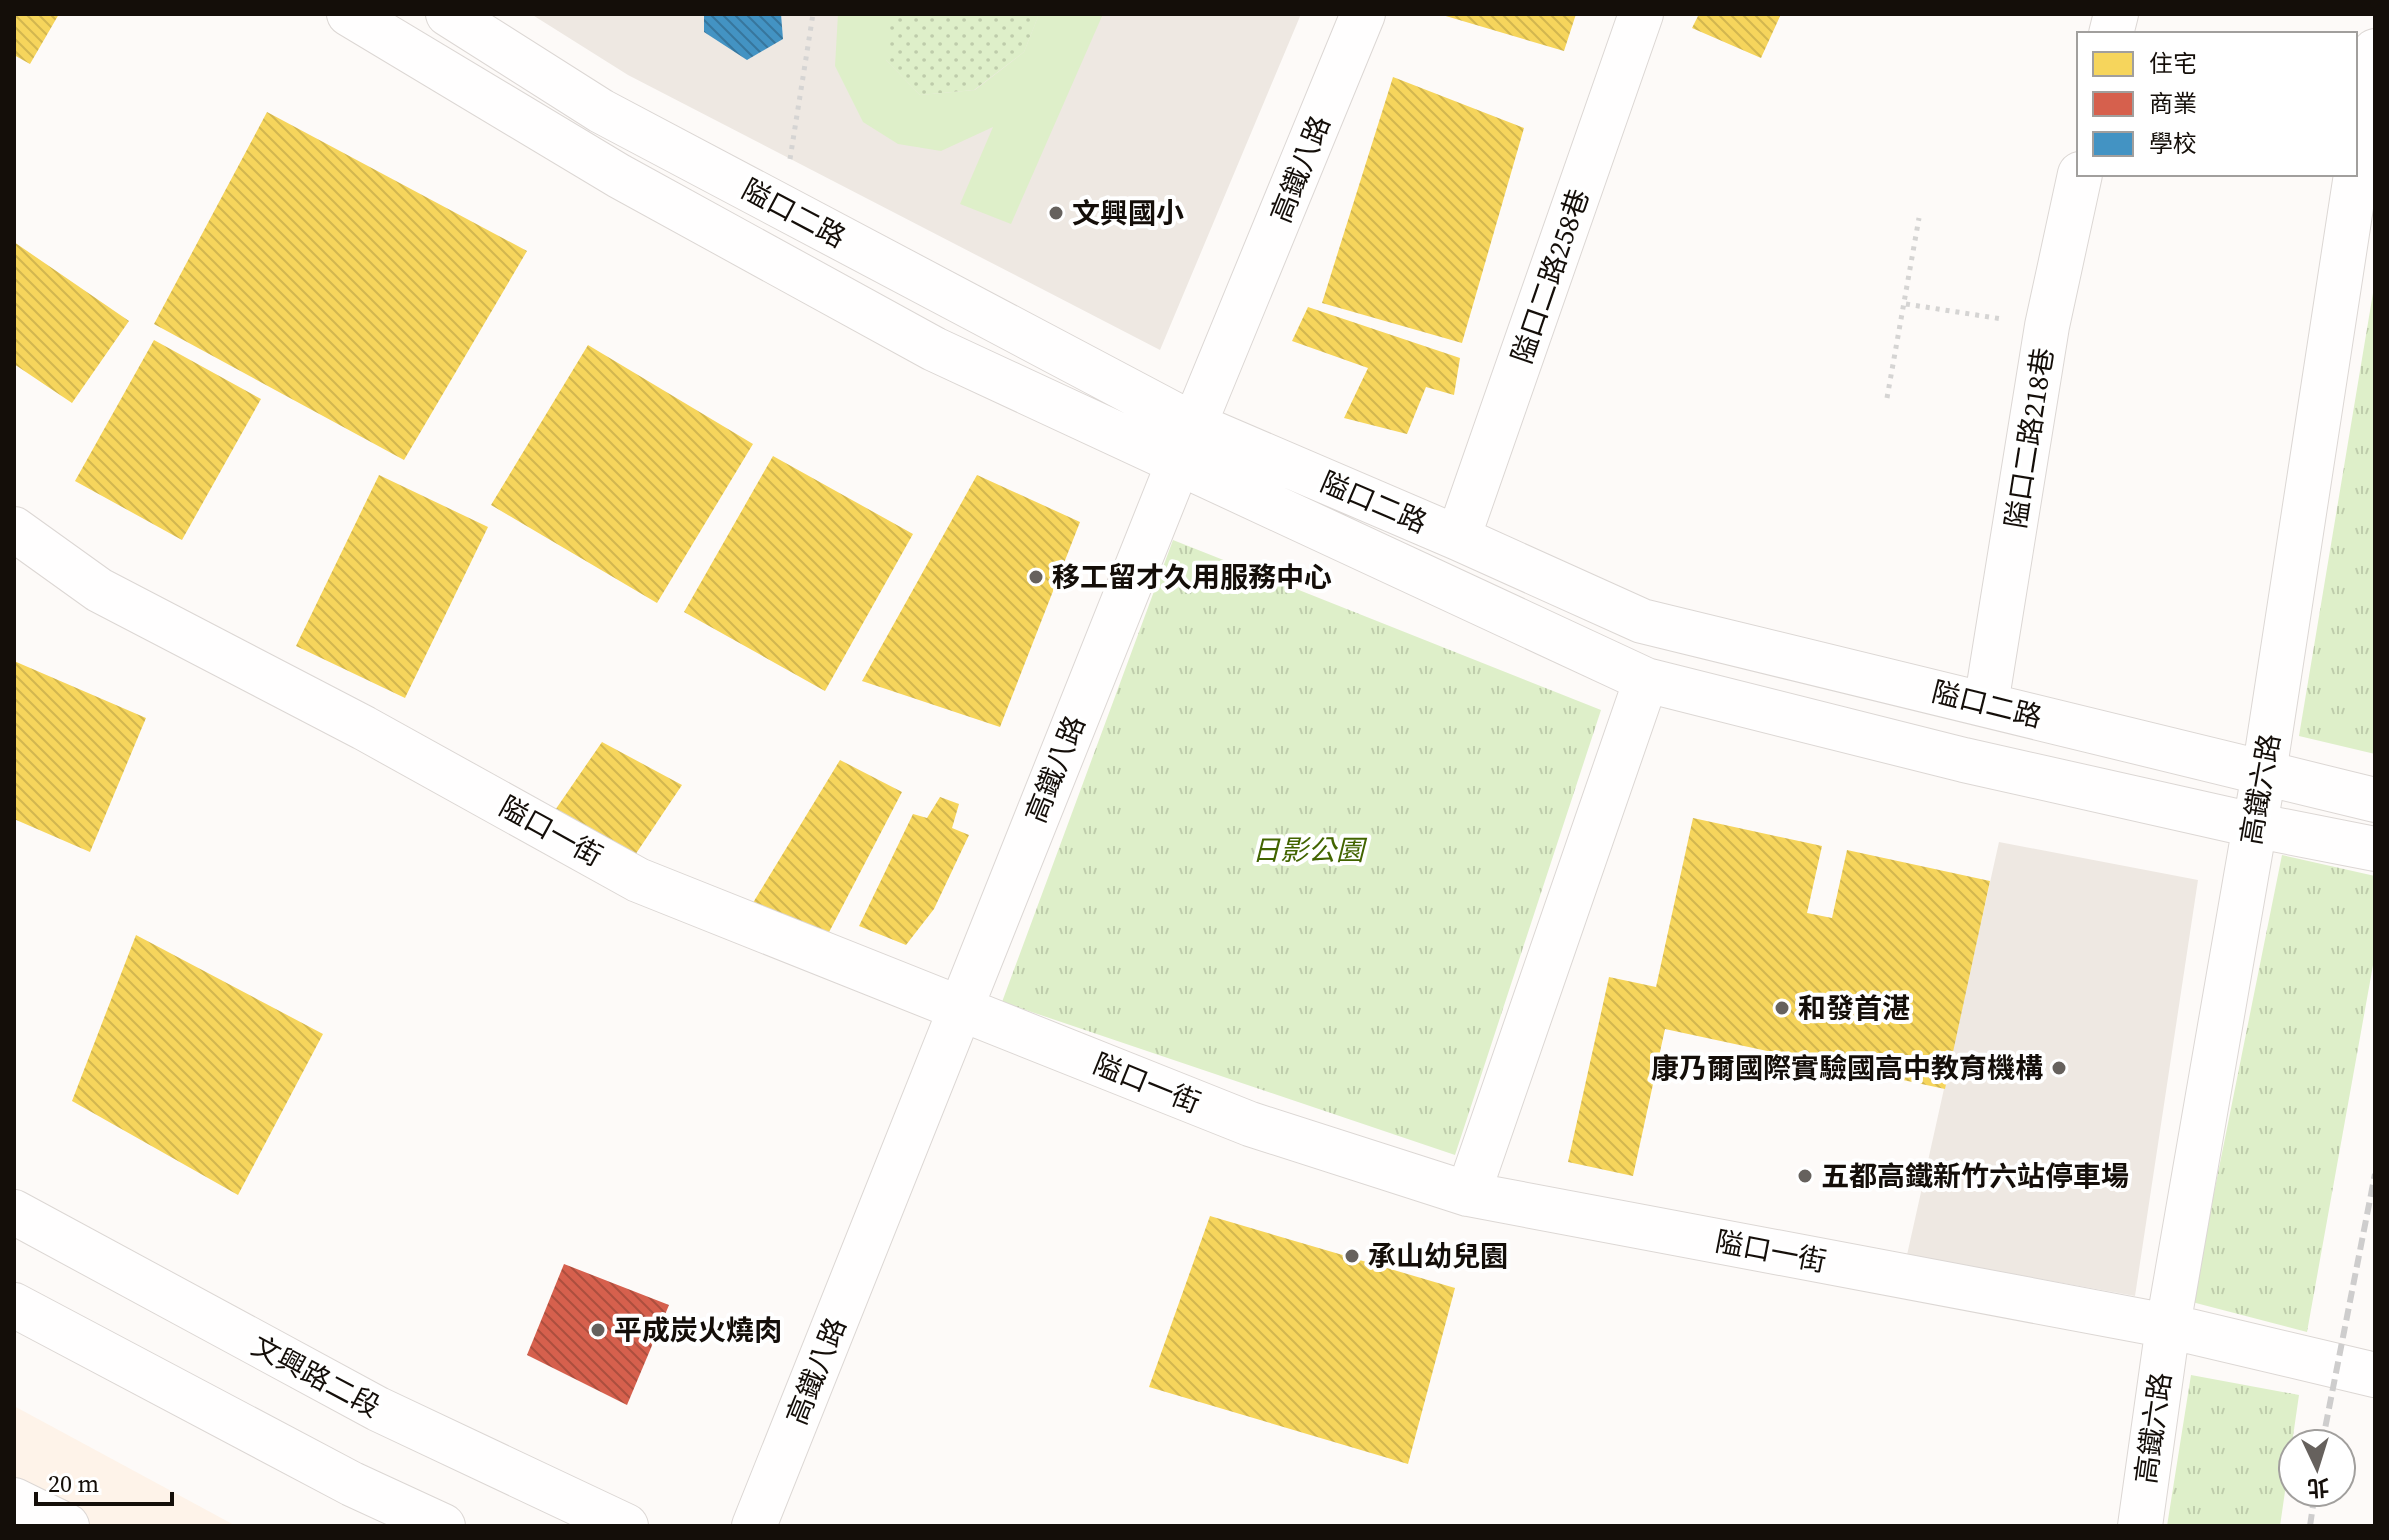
<svg xmlns="http://www.w3.org/2000/svg" width="2389" height="1540" viewBox="0 0 2389 1540" font-family="'Source Serif 4','Noto Sans TC',serif">
<style>
.industrial{fill:#fef3e9}
.built{fill:#eee8e2}
.grass{fill:url(#grass-dots)}
.park{fill:url(#park-tufts)}
.pitch{fill:#deefc9}
.homes{fill:url(#homes-back-hatch)}
.shops{fill:url(#shops-back-hatch)}
.schools{fill:url(#schools-back-hatch)}
.lines{fill:none;stroke-linecap:round;stroke-linejoin:round}
.minor-casing{stroke:#dcd7d4;stroke-width:46}
.path{stroke:#d5d4d3;stroke-width:5;stroke-dasharray:4 6;stroke-linecap:butt}
.minor{stroke:#fffefe;stroke-width:44}
.rail{stroke:#cecdcd;stroke-width:6;stroke-dasharray:12 6;stroke-linecap:butt}
.poi-dot{fill:#66615d;stroke:#fff;stroke-width:3}
.labels{text-anchor:middle;dominant-baseline:central;stroke-width:8;stroke-linejoin:round;paint-order:stroke}
.street-label{font-size:28px;fill:#140e09;stroke:#fff}
.poi-label{font-size:28px;font-weight:bold;fill:#140e09;stroke:#fff;text-anchor:start}
.park-label{font-size:28px;font-style:italic;fill:#426400;stroke:#fff}
</style>
<defs>
<pattern id="grass-dots" width="8" height="8" patternUnits="userSpaceOnUse" patternTransform="scale(2)"><rect width="8" height="8" fill="#deefc9"/><path d="M2 2h.1M6 6h.1" fill="none" stroke="#beccab" stroke-width="1.8" stroke-linecap="round"/></pattern>
<pattern id="park-tufts" width="24" height="20" patternUnits="userSpaceOnUse" patternTransform="scale(2)"><rect width="24" height="20" fill="#deefc9"/><path d="M3 7l-1-3M5 7V3M7 7l1-3M15 17l-1-3M17 17v-4M19 17l1-3" fill="none" stroke="#beccab"/></pattern>
<pattern id="homes-back-hatch" width="6" height="6" patternUnits="userSpaceOnUse" patternTransform="scale(2)"><rect width="6" height="6" fill="#f6d55c"/><path d="M-1 5l2 2M0 0l6 6M5-1l2 2" fill="none" stroke="#d2b64f"/></pattern>
<pattern id="shops-back-hatch" width="6" height="6" patternUnits="userSpaceOnUse" patternTransform="scale(2)"><rect width="6" height="6" fill="#d6604d"/><path d="M-1 5l2 2M0 0l6 6M5-1l2 2" fill="none" stroke="#ac4e3e"/></pattern>
<pattern id="schools-back-hatch" width="6" height="6" patternUnits="userSpaceOnUse" patternTransform="scale(2)"><rect width="6" height="6" fill="#4393c3"/><path d="M-1 5l2 2M0 0l6 6M5-1l2 2" fill="none" stroke="#37769d"/></pattern>
</defs>
<rect width="100%" height="100%" fill="#fdfaf8"/>
<path class="industrial" d="M 14,1406 L 236,1526 L 14,1526 Z"/>
<path class="built" d="M 531,14 L 1301,14 L 1160,350 L 628,75 Z
M 1999,842 L 2198,880 L 2135,1296 L 1907,1255 Z"/>
<path class="grass" d="M 886,14 L 1039,14 L 1024,52 L 974,90 L 920,95 L 886,60 Z"/>
<path class="park" d="M 2375,281 L 2375,754 L 2299,736 Z
M 1173,540 L 1601,710 L 1455,1155 L 1002,1002 Z
M 2282,855 L 2375,876 L 2375,954 L 2307,1332 L 2192,1302 Z
M 2191,1375 L 2299,1395 L 2280,1526 L 2167,1526 Z"/>
<path class="pitch" d="M 838,14 L 886,14 L 886,60 L 920,95 L 975,90 L 1024,52 L 1039,14 L 1103,14 L 1011,224 L 960,204 L 993,127 L 941,151 L 898,144 L 863,122 L 835,66 Z"/>
<path class="homes" d="M 14,14 L 59,14 L 30,64 L 14,55 Z
M 1439,14 L 1576,14 L 1564,51 Z
M 1699,14 L 1781,14 L 1761,58 L 1692,28 Z
M 1393,77 L 1524,128 L 1462,343 L 1322,303 Z
M 267,112 L 527,251 L 404,460 L 154,324 Z
M 14,242 L 129,321 L 72,403 L 14,364 Z
M 1308,307 L 1460,358 L 1454,395 L 1426,387 L 1407,434 L 1344,418 L 1368,368 L 1292,341 Z
M 154,340 L 261,399 L 182,540 L 75,481 Z
M 588,345 L 753,444 L 657,603 L 491,505 Z
M 773,456 L 913,534 L 825,691 L 684,612 Z
M 379,475 L 488,527 L 405,698 L 296,646 Z
M 977,475 L 1080,522 L 1000,727 L 862,681 Z
M 14,661 L 146,718 L 90,852 L 14,819 Z
M 602,742 L 682,785 L 633,858 L 551,816 Z
M 840,760 L 902,792 L 826,938 L 751,906 Z
M 940,797 L 959,804 L 952,828 L 969,835 L 934,909 L 906,945 L 859,926 L 913,814 L 927,818 Z
M 1693,818 L 1822,846 L 1807,913 L 1832,918 L 1847,850 L 1990,881 L 1945,1089 L 1665,1029 L 1633,1176 L 1568,1162 L 1609,977 L 1656,987 Z
M 136,935 L 323,1034 L 238,1195 L 72,1101 Z
M 1210,1216 L 1455,1288 L 1408,1464 L 1149,1387 Z"/>
<path class="shops" d="M 564,1264 L 669,1305 L 627,1405 L 527,1355 Z"/>
<path class="schools" d="M 704,14 L 781,14 L 783,39 L 747,60 L 704,32 Z"/>
<g class="lines">
<g class="minor-casing">
<path id="minor" d="M 349,14 L 619,176 L 934,349 L 1646,680 L 1964,760 L 2253,825 L 2375,849
M 448,14 L 601,111 L 1194,425 L 1458,538 L 1642,621 L 2375,800
M 2111,34 L 2116,14
M 14,529 L 99,590 L 364,728 L 638,880 L 1250,1124 L 1468,1194 L 2168,1326 L 2375,1375
M 1458,538 L 1641,14
M 1986,704 L 2047,326 L 2080,174
M 1468,1194 L 1646,680
M 14,1212 L 378,1409 L 626,1526
M 14,1305 L 352,1484 L 443,1526
M 14,1500 L 67,1526
M 754,1526 L 1178,464 L 1363,14
M 2140,1526 L 2168,1326 L 2264,773 L 2375,51"/>
</g>
<path class="path" d="M 790,159 L 813,14
M 1906,304 L 2002,319
M 1887,398 L 1919,218"/>
<use href="#minor" class="minor"/>
<path class="rail" d="M 2322,1444 L 2375,1174
M 2310,1526 L 2315,1492"/>
</g>
<g class="poi-dot">
<circle cx="1056" cy="213" r="8"/>
<circle cx="1036" cy="577" r="8"/>
<circle cx="1782" cy="1008" r="8"/>
<circle cx="2059" cy="1068" r="8"/>
<circle cx="1805" cy="1176" r="8"/>
<circle cx="1352" cy="1256" r="8"/>
<circle cx="598" cy="1330" r="8"/>
</g>
<g class="labels">
<g class="street-label">
<text transform="translate(1300 169) rotate(-68)">高鐵八路</text>
<text transform="translate(794 213) rotate(28)">隘口二路</text>
<text transform="translate(1550 276) rotate(-71)">隘口二路258巷</text>
<text transform="translate(2029 438) rotate(-81)">隘口二路218巷</text>
<text transform="translate(1374 502) rotate(23)">隘口二路</text>
<text transform="translate(1987 704) rotate(14)">隘口二路</text>
<text transform="translate(1055 769) rotate(-68)">高鐵八路</text>
<text transform="translate(2260 789) rotate(-80)">高鐵六路</text>
<text transform="translate(551 831) rotate(29)">隘口一街</text>
<text transform="translate(1147 1083) rotate(22)">隘口一街</text>
<text transform="translate(1771 1251) rotate(11)">隘口一街</text>
<text transform="translate(816 1371) rotate(-68)">高鐵八路</text>
<text transform="translate(316 1376) rotate(28)">文興路二段</text>
<text transform="translate(2153 1428) rotate(-82)">高鐵六路</text>
</g>
<g class="poi-label">
<text x="1072" y="213">文興國小</text>
<text x="1052" y="577">移工留才久用服務中心</text>
<text x="1798" y="1008">和發首湛</text>
<text x="2043" y="1068" text-anchor="end">康乃爾國際實驗國高中教育機構</text>
<text x="1821" y="1176">五都高鐵新竹六站停車場</text>
<text x="1368" y="1256">承山幼兒園</text>
<text x="614" y="1330">平成炭火燒肉</text>
</g>
<g class="park-label">
<text x="1308" y="850">日影公園</text>
</g>
</g>
<rect width="2389" height="1540" fill="none" stroke="#140e09" stroke-width="32"/>
<rect x="2077" y="32" width="280" height="144" fill="#ffffff" stroke="#a19f9d" stroke-width="2"/>
<rect x="2093" y="52" width="40" height="24" fill="#f6d55c" stroke="#a19f9d" stroke-width="2"/>
<text x="2149" y="72" font-size="24" fill="#140e09">住宅</text>
<rect x="2093" y="92" width="40" height="24" fill="#d6604d" stroke="#a19f9d" stroke-width="2"/>
<text x="2149" y="112" font-size="24" fill="#140e09">商業</text>
<rect x="2093" y="132" width="40" height="24" fill="#4393c3" stroke="#a19f9d" stroke-width="2"/>
<text x="2149" y="152" font-size="24" fill="#140e09">學校</text>
<g transform="translate(2317 1468) rotate(176)"><circle r="38" fill="#ffffff" stroke="#a19f9d" stroke-width="2"/>
<path d="M0-6L14 30L0 20L-14 30Z" fill="#66615d"/>
<text y="-12" font-size="22" font-weight="bold" text-anchor="middle" fill="#140e09">北</text>
</g>
<path d="M36 1492v12h136v-12" fill="none" stroke="#140e09" stroke-width="4"/>
<text x="48" y="1492" font-size="24" fill="#140e09" stroke="#ffffff" stroke-width="6" paint-order="stroke">20 m</text>
</svg>
